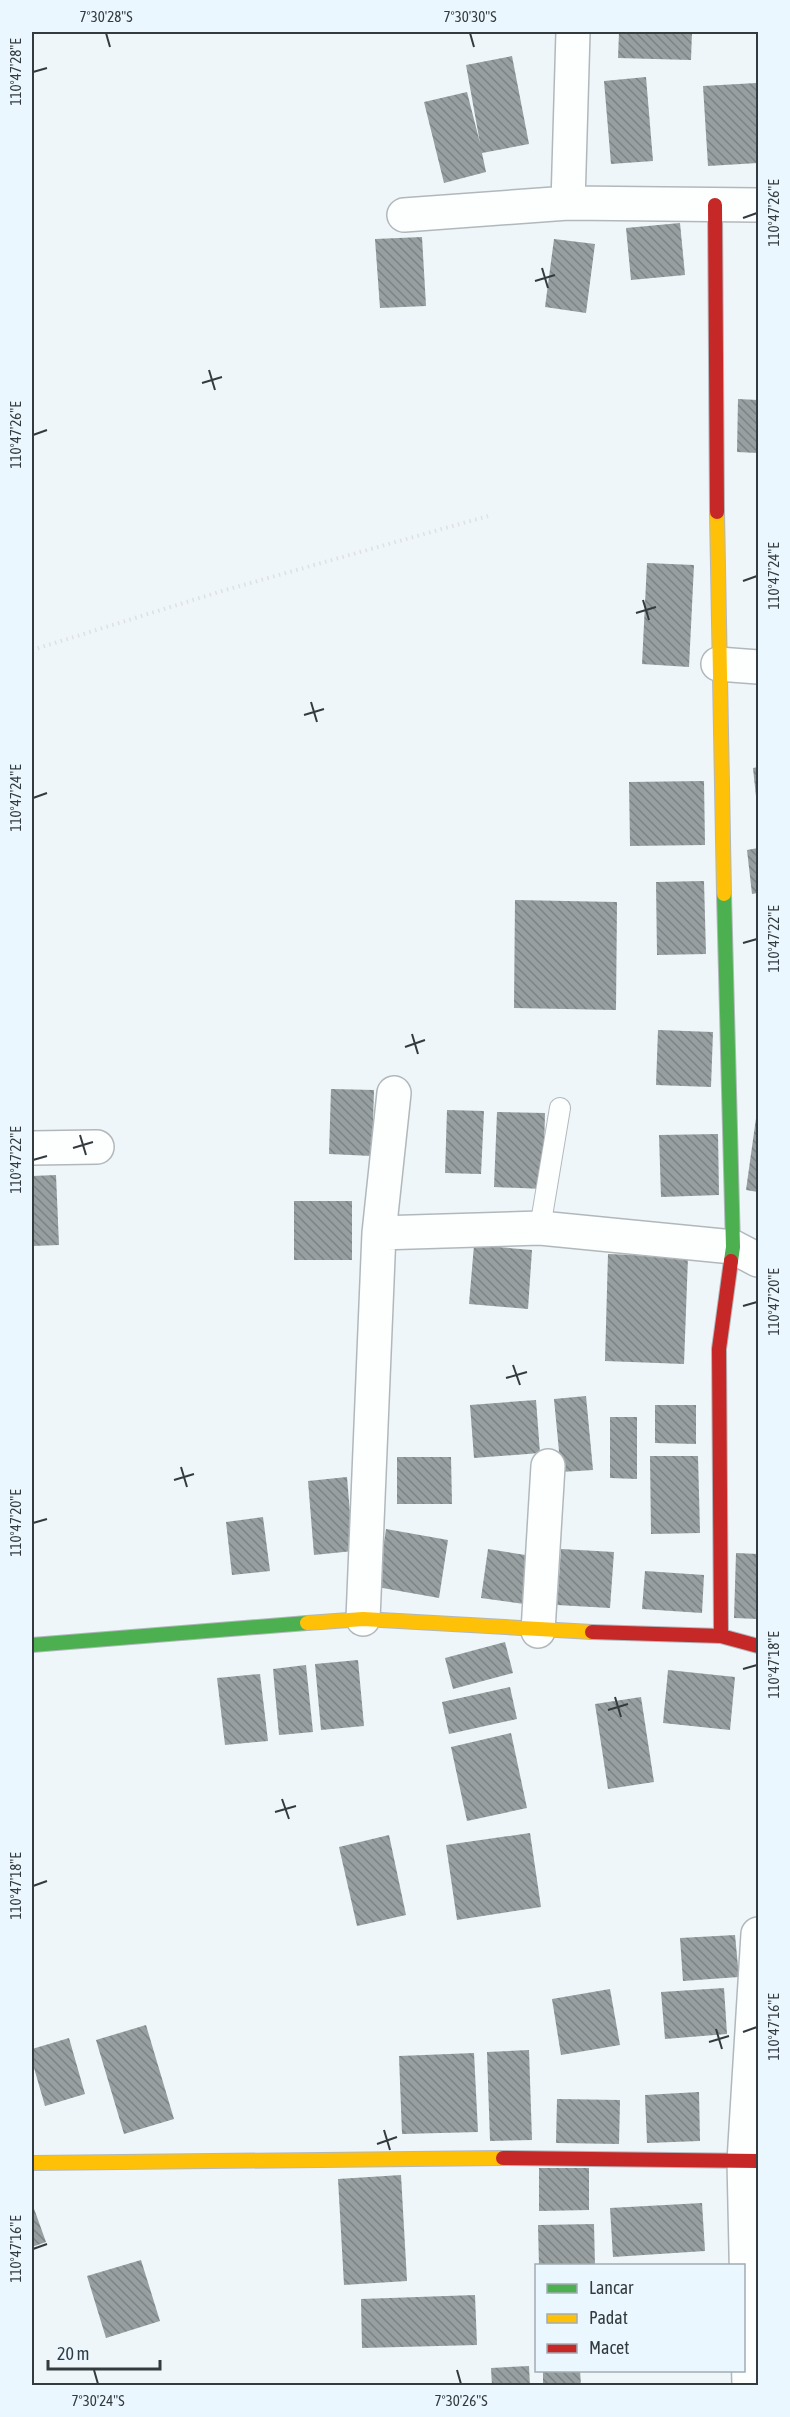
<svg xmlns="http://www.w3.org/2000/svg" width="790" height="2417" viewBox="0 0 790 2417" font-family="'Asap Condensed',sans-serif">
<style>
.building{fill:url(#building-back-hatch)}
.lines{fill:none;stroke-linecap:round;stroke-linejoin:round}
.lane-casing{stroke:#b1b8bc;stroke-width:22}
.street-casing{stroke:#b1b8bc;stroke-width:36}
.fast-casing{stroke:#b1b8bc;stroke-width:16}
.slow-casing{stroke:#b1b8bc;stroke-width:16}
.jam-casing{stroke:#b1b8bc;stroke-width:16}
.path{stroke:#dee0e1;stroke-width:4;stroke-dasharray:1.5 4.5;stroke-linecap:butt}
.lane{stroke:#fdfefe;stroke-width:20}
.street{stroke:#fdfefe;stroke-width:33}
.fast{stroke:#4caf50;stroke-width:14}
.slow{stroke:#ffc107;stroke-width:14}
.jam{stroke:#c62828;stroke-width:14}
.ticks{fill:none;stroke:#333b3f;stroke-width:2}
.neatline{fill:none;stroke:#333b3f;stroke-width:2}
.ticks-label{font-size:15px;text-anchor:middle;fill:#333b3f}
</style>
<defs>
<pattern id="building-back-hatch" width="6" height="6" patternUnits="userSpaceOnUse" patternTransform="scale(1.5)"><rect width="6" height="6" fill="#979fa1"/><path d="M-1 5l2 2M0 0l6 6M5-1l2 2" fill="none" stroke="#7c8385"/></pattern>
</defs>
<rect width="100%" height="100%" fill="#eff6fa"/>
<path class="building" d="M 619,32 L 692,32 L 691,60 L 618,58 Z
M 512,56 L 529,144 L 482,153 L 486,172 L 444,183 L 424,102 L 467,92 L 480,143 L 466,65 Z
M 646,77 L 653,161 L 611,164 L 604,81 Z
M 756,83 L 758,163 L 708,166 L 703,86 Z
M 680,223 L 685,275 L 631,280 L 626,228 Z
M 422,237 L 426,306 L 380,308 L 375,239 Z
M 554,239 L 595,244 L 586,313 L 545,307 Z
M 738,399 L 758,400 L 758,453 L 737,452 Z
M 647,563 L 694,565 L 689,667 L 642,664 Z
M 758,767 L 758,806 L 757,806 L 753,768 Z
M 704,781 L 705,845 L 630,846 L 629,782 Z
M 758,848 L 758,893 L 752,894 L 747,850 Z
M 704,881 L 706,954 L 657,955 L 656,882 Z
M 515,900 L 617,902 L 616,1010 L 514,1008 Z
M 658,1030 L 713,1032 L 711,1087 L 656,1085 Z
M 331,1089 L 374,1090 L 372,1156 L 329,1154 Z
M 447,1110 L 484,1111 L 481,1174 L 445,1173 Z
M 757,1111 L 758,1111 L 758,1192 L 746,1190 Z
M 497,1112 L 545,1113 L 543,1189 L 494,1187 Z
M 718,1134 L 719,1195 L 661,1197 L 659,1135 Z
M 56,1175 L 59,1245 L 32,1246 L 32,1176 Z
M 294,1201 L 352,1201 L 352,1260 L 294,1260 Z
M 474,1245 L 532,1250 L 528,1309 L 469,1304 Z
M 608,1254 L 688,1257 L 684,1364 L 605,1361 Z
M 586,1396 L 593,1470 L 561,1472 L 554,1399 Z
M 536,1400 L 540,1453 L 474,1458 L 470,1405 Z
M 655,1405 L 696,1405 L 696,1444 L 655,1443 Z
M 610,1417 L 637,1417 L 637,1479 L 610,1478 Z
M 650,1456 L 698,1456 L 700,1533 L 651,1534 Z
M 397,1457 L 451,1457 L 452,1504 L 397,1504 Z
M 347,1477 L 353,1551 L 314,1555 L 308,1481 Z
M 263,1517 L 270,1571 L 232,1575 L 226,1522 Z
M 386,1529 L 448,1540 L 439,1598 L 377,1587 Z
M 488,1549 L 538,1557 L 531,1605 L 481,1598 Z
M 561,1549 L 614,1552 L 610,1608 L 557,1605 Z
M 736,1553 L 758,1554 L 758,1619 L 734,1618 Z
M 645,1571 L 704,1575 L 702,1613 L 642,1609 Z
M 505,1642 L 513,1673 L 453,1689 L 445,1658 Z
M 358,1660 L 364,1726 L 321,1730 L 315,1664 Z
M 306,1665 L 313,1732 L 279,1735 L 273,1669 Z
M 668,1670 L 735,1677 L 730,1730 L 663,1723 Z
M 260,1674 L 268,1741 L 225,1745 L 217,1678 Z
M 510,1687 L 517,1719 L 449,1734 L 442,1702 Z
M 641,1697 L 654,1782 L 608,1789 L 595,1704 Z
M 511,1733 L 527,1808 L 467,1821 L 451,1747 Z
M 530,1833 L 541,1907 L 457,1920 L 446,1845 Z
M 389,1835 L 406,1915 L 357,1926 L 339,1847 Z
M 735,1935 L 739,1977 L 683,1981 L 680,1938 Z
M 724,1988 L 727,2034 L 665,2039 L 661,1992 Z
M 610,1989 L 620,2045 L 561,2055 L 552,1999 Z
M 146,2025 L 174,2119 L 124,2134 L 96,2040 Z
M 69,2038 L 85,2094 L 45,2106 L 32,2061 L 32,2049 Z
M 529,2050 L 532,2140 L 490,2141 L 487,2052 Z
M 474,2053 L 478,2132 L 402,2134 L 399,2056 Z
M 699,2092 L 700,2141 L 647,2143 L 645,2095 Z
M 557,2099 L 620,2100 L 619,2144 L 556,2143 Z
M 539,2168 L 589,2168 L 589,2210 L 539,2211 Z
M 401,2175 L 407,2281 L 344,2285 L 338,2179 Z
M 32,2203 L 46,2242 L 32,2247 Z
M 702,2203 L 705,2251 L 613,2257 L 610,2208 Z
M 594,2224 L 595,2266 L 539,2266 L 538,2225 Z
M 141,2260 L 160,2321 L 106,2338 L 87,2276 Z
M 475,2295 L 477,2345 L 362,2348 L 361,2299 Z
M 529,2366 L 530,2386 L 492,2386 L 491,2368 Z
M 543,2370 L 580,2370 L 581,2386 L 543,2386 Z"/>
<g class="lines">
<g class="lane-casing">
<path id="lane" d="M 540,1228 L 560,1108"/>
</g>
<g class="street-casing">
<path id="street" d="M 568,203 L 573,32
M 404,215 L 568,203 L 758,205
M 718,664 L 758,667
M 32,1148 L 97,1147
M 379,1233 L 540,1228 L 733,1247 L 758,1260
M 363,1619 L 379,1233 L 394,1093
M 538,1631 L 548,1466
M 749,2386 L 744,2161 L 758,1934"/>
</g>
<g class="fast-casing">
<path id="fast" d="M 724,894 L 733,1247 L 731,1261
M 32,1645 L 307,1623"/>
</g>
<g class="slow-casing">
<path id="slow" d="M 717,512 L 724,894
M 307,1623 L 363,1619 L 592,1632
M 32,2163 L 503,2158"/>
</g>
<g class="jam-casing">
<path id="jam" d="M 715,205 L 717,512
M 592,1632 L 721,1636 L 758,1646
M 721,1636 L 719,1349 L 731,1261
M 503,2158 L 758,2161"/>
</g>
<path class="path" d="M 32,650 L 222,591 L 488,516"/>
<use href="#lane" class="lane"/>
<use href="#street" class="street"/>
<use href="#fast" class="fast"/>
<use href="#slow" class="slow"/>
<use href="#jam" class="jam"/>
</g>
<path class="ticks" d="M 106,33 L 110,47M 470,33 L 474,47M 33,72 L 47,68M 743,218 L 757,213M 542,268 L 548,288M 535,281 L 555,275M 209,370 L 215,390M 202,383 L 222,377M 33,435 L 47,430M 743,581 L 757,576M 643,600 L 649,620M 636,613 L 656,607M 311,702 L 317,722M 304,715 L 324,709M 33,798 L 47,793M 743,943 L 757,939M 412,1034 L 418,1054M 405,1047 L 425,1040M 80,1135 L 86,1155M 73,1148 L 93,1142M 33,1160 L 47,1156M 743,1306 L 757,1302M 513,1365 L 520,1385M 506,1378 L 527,1372M 181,1467 L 187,1487M 174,1480 L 194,1474M 33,1523 L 47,1519M 743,1669 L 757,1665M 615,1697 L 621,1717M 608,1710 L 628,1704M 282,1799 L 289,1819M 275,1812 L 296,1806M 33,1886 L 47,1881M 716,2029 L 722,2049M 743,2032 L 757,2027M 709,2042 L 729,2036M 384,2130 L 390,2150M 377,2144 L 397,2137M 33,2249 L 47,2244M 94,2370 L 98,2384M 457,2370 L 461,2384"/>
<rect width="790" height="2417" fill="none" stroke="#ebf7fe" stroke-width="66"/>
<rect x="535" y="2264" width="210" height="108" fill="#ebf7fe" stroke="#a1acb2" stroke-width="1.5"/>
<rect x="547" y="2284" width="30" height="9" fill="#4caf50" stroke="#a1acb2" stroke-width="1.5"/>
<text x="589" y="2294" font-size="18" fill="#333b3f">Lancar</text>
<rect x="547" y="2314" width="30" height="9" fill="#ffc107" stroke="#a1acb2" stroke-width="1.5"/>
<text x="589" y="2324" font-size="18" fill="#333b3f">Padat</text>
<rect x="547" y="2344" width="30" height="9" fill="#c62828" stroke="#a1acb2" stroke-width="1.5"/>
<text x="589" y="2354" font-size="18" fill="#333b3f">Macet</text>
<path d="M48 2360v9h112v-9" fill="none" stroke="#333b3f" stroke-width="3"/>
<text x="57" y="2360" font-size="18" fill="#333b3f" stroke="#ebf7fe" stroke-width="4.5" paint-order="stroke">20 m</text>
<rect x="33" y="33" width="724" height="2351" class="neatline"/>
<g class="ticks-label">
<text x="106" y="22">7°30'28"S</text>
<text x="470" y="22">7°30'30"S</text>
<text transform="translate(16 72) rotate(-90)" y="5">110°47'28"E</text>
<text transform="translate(774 213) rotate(-90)" y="5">110°47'26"E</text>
<text transform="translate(16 435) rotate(-90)" y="5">110°47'26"E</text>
<text transform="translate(774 576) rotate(-90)" y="5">110°47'24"E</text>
<text transform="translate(16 798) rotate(-90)" y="5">110°47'24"E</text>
<text transform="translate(774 939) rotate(-90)" y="5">110°47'22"E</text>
<text transform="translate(16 1160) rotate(-90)" y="5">110°47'22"E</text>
<text transform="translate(774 1302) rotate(-90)" y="5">110°47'20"E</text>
<text transform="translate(16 1523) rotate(-90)" y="5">110°47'20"E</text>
<text transform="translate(774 1665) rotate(-90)" y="5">110°47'18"E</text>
<text transform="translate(16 1886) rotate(-90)" y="5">110°47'18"E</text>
<text transform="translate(774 2027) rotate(-90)" y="5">110°47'16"E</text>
<text transform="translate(16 2249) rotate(-90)" y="5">110°47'16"E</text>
<text x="98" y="2406">7°30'24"S</text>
<text x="461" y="2406">7°30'26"S</text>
</g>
</svg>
